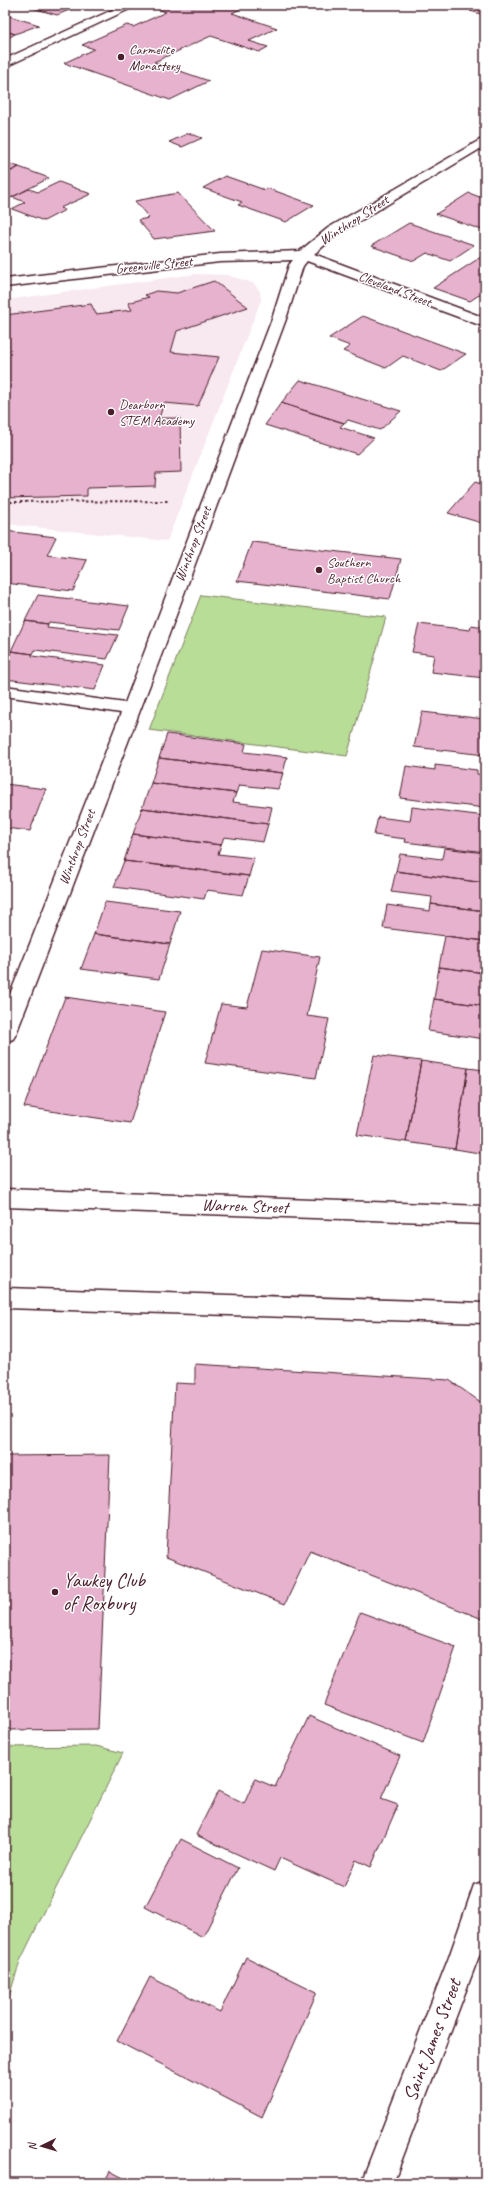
<svg xmlns="http://www.w3.org/2000/svg" width="490" height="2188" viewBox="0 0 490 2188" font-family="Caveat,sans-serif">
<style>
.built{fill:#f8e8f0}
.green{fill:#b7dd97;stroke:#807e61}
.building{fill:#e6b2ce;stroke:#4a1f2b}
.lines{fill:none;stroke-linecap:round;stroke-linejoin:round}
.minor-casing{stroke:#4a1f2b;stroke-width:3}
.secondary-casing{stroke:#4a1f2b;stroke-width:3}
.path{stroke:#4a1f2b;stroke-width:2;stroke-dasharray:2.5 2.5;stroke-linecap:butt}
.minor{fill:#fff;fill-rule:evenodd}
.secondary{fill:#fff;fill-rule:evenodd}
.poi-dot{fill:#4a1f2b;stroke:#fff;stroke-width:1.5}
.labels{text-anchor:middle;dominant-baseline:central;stroke-width:3;stroke-linejoin:round;paint-order:stroke}
.far-poi-label{font-size:14px;fill:#4a1f2b;stroke:#fff;text-anchor:start}
.far-street-label{font-size:14px;fill:#4a1f2b;stroke:#fff}
.street-label{font-size:17px;fill:#4a1f2b;stroke:#fff}
.near-poi-label{font-size:20px;fill:#4a1f2b;stroke:#fff;text-anchor:start}
.near-street-label{font-size:20px;fill:#4a1f2b;stroke:#fff}
</style>
<rect width="100%" height="100%" fill="#fff"/>
<filter id="ink" filterUnits="userSpaceOnUse"><feTurbulence type="fractalNoise" baseFrequency=".025" numOctaves="2"/><feDisplacementMap in="SourceGraphic" scale="8" xChannelSelector="R" yChannelSelector="G"/><feConvolveMatrix kernelMatrix="1 2 1 2 8 2 1 2 1" color-interpolation-filters="sRGB"/></filter>
<g filter="url(#ink)">
<path class="built" d="M 196,274 L 227,275 L 253,283 L 260,291 L 261,300 L 167,541 L 5,524 L 5,300 Z"/>
<path class="green" d="M 201,595 L 386,617 L 347,756 L 149,730 Z
M 96,1746 L 123,1753 L 20,1961 L 5,2010 L 5,1747 Z"/>
<path class="building" d="M 22,5 L 77,5 L 79,6 L 57,15 Z
M 161,5 L 249,5 L 232,13 L 277,28 L 249,41 L 268,47 L 259,52 L 211,36 L 154,62 L 209,81 L 170,100 L 64,63 L 94,49 L 82,45 L 127,25 L 133,27 L 166,12 L 154,8 Z
M 481,5 L 485,5 L 485,15 L 470,11 Z
M 5,15 L 6,15 L 39,25 L 15,34 L 5,31 Z
M 5,31 L 15,34 L 5,40 Z
M 189,133 L 202,138 L 182,147 L 169,142 Z
M 5,162 L 19,167 L 5,174 Z
M 19,167 L 49,178 L 5,201 L 5,174 Z
M 225,176 L 265,190 L 267,188 L 314,205 L 286,222 L 238,205 L 242,202 L 203,188 Z
M 59,182 L 91,194 L 60,208 L 65,210 L 44,221 L 12,209 L 25,202 L 12,197 L 29,189 L 38,192 Z
M 178,193 L 215,231 L 154,239 L 138,220 L 149,218 L 135,201 Z
M 469,193 L 485,199 L 485,231 L 436,214 Z
M 409,223 L 474,245 L 450,261 L 427,253 L 414,261 L 371,246 Z
M 484,255 L 485,291 L 470,301 L 433,288 Z
M 214,281 L 248,307 L 177,331 L 171,352 L 219,357 L 198,406 L 164,403 L 159,418 L 180,418 L 181,472 L 156,473 L 155,486 L 87,488 L 87,496 L 5,498 L 5,315 L 91,304 L 96,314 L 132,310 L 128,303 L 149,297 L 145,295 L 156,291 L 177,293 Z
M 363,316 L 466,354 L 441,371 L 403,356 L 386,368 L 343,351 L 350,346 L 329,338 Z
M 300,380 L 401,411 L 380,430 L 348,420 L 344,423 L 281,403 Z
M 281,403 L 344,423 L 340,427 L 374,438 L 357,454 L 265,425 Z
M 475,482 L 485,485 L 485,524 L 448,513 Z
M 5,531 L 56,537 L 47,555 L 87,560 L 73,591 L 5,583 Z
M 252,542 L 401,559 L 390,599 L 237,581 Z
M 38,595 L 129,606 L 119,630 L 49,622 L 48,624 L 25,621 Z
M 25,621 L 48,624 L 47,627 L 118,635 L 107,659 L 35,650 L 33,654 L 11,651 Z
M 419,624 L 470,630 L 471,625 L 485,627 L 485,678 L 431,672 L 434,655 L 412,652 Z
M 11,651 L 33,654 L 32,656 L 105,665 L 95,690 L 5,679 L 5,663 Z
M 422,712 L 485,719 L 485,755 L 414,747 Z
M 167,734 L 246,744 L 244,752 L 287,757 L 283,773 L 159,758 Z
M 159,758 L 283,773 L 278,789 L 239,785 L 236,793 L 151,783 Z
M 435,765 L 477,770 L 477,774 L 485,775 L 485,808 L 400,798 L 406,766 L 435,770 Z
M 151,783 L 236,793 L 233,802 L 272,807 L 268,824 L 142,808 Z
M 5,784 L 46,789 L 30,831 L 5,828 Z
M 412,807 L 485,816 L 485,852 L 405,842 L 406,839 L 374,835 L 378,817 L 410,821 Z
M 142,808 L 268,824 L 263,842 L 224,837 L 221,845 L 133,834 Z
M 133,834 L 221,845 L 218,854 L 254,858 L 249,876 L 124,861 Z
M 444,848 L 485,853 L 485,883 L 396,871 L 400,854 L 442,859 Z
M 124,861 L 249,876 L 243,895 L 207,890 L 204,899 L 114,887 Z
M 396,871 L 485,883 L 485,911 L 431,904 L 432,897 L 391,892 Z
M 105,902 L 180,911 L 170,944 L 94,934 Z
M 431,904 L 485,911 L 485,941 L 383,928 L 387,905 L 430,911 Z
M 94,934 L 170,944 L 159,979 L 81,969 Z
M 445,936 L 485,941 L 485,973 L 439,967 Z
M 262,949 L 320,957 L 307,1016 L 329,1019 L 316,1078 L 205,1063 L 221,1004 L 247,1007 Z
M 439,967 L 485,973 L 485,1006 L 434,999 Z
M 65,997 L 165,1012 L 130,1123 L 24,1107 Z
M 434,999 L 485,1006 L 485,1039 L 428,1031 Z
M 374,1055 L 421,1061 L 406,1142 L 357,1135 Z
M 421,1061 L 468,1068 L 455,1149 L 406,1142 Z
M 468,1068 L 485,1070 L 485,1154 L 455,1149 Z
M 195,1364 L 449,1380 L 485,1405 L 485,1620 L 310,1551 L 285,1604 L 166,1557 L 175,1383 L 195,1384 Z
M 110,1455 L 98,1729 L 5,1730 L 5,1456 Z
M 360,1612 L 456,1647 L 423,1743 L 324,1705 Z
M 309,1716 L 400,1756 L 381,1799 L 398,1805 L 371,1867 L 356,1860 L 344,1887 L 280,1858 L 274,1871 L 196,1835 L 218,1791 L 244,1804 L 255,1779 L 275,1787 Z
M 181,1839 L 238,1868 L 203,1937 L 145,1907 Z
M 246,1957 L 317,1992 L 262,2117 L 117,2041 L 150,1977 L 220,2012 Z
M 110,2171 L 133,2183 L 104,2183 Z"/>
<g class="lines">
<g class="minor-casing">
<path id="minor" d="M 123,5 L 138,5 L 5,67 L 5,59 Z
M 485,137 L 485,146 L 338,234 L 314,254 L 485,318 L 485,327 L 307,261 L 303,266 L 286,319 L 162,653 L 16,1034 L 13,1039 L 5,1042 L 5,1007 L 121,713 L 5,696 L 5,686 L 125,703 L 272,319 L 289,265 L 293,260 L 220,262 L 5,287 L 5,279 L 220,254 L 300,251 L 328,228 Z
M 485,1881 L 485,1940 L 393,2183 L 361,2183 L 449,1957 L 474,1885 Z"/>
</g>
<g class="secondary-casing">
<path id="secondary" d="M 5,1189 L 485,1206 L 485,1224 L 5,1207 Z
M 5,1288 L 485,1303 L 485,1323 L 5,1308 Z"/>
</g>
<path class="path" d="M 5,502 L 170,501"/>
<use href="#minor" class="minor"/>
<use href="#secondary" class="secondary"/>
</g>
</g>
<g class="poi-dot">
<circle cx="121" cy="57" r="4"/>
<circle cx="111" cy="412" r="4"/>
<circle cx="319" cy="570" r="4"/>
<circle cx="55" cy="1592" r="4"/>
</g>
<g class="labels">
<g class="far-poi-label">
<text x="129" y="49">Carmelite<tspan x="129" dy="16">Monastery</tspan></text>
<text x="119" y="404">Dearborn<tspan x="119" dy="16">STEM Academy</tspan></text>
<text x="327" y="562">Southern<tspan x="327" dy="16">Baptist Church</tspan></text>
</g>
<g class="far-street-label">
<text transform="translate(354 220) rotate(-33)">Winthrop Street</text>
<text transform="translate(154 265) rotate(-6)">Greenville Street</text>
<text transform="translate(395 289) rotate(21)">Cleveland Street</text>
<text transform="translate(193 544) rotate(-69)">Winthrop Street</text>
<text transform="translate(77 847) rotate(-69)">Winthrop Street</text>
</g>
<g class="street-label">
<text transform="translate(245 1206) rotate(2)">Warren Street</text>
</g>
<g class="near-poi-label">
<text x="63" y="1580">Yawkey Club<tspan x="63" dy="23">of Roxbury</tspan></text>
</g>
<g class="near-street-label">
<text transform="translate(432 2040) rotate(-69)">Saint James Street</text>
</g>
</g>
<rect width="490" height="2188" fill="none" stroke="#fff" stroke-width="20"/>
<rect x="10" y="10" width="470" height="2168" fill="none" stroke="#4a1f2b" stroke-width="1.5" filter="url(#ink)"/>
<g transform="translate(42 2146) rotate(265)" stroke="#ffffff" stroke-width="3" paint-order="stroke">
<path d="M0-3L7 15L0 10L-7 15Z" fill="#4a1f2b"/>
<text y="-6" font-size="11" font-weight="bold" text-anchor="middle" fill="#4a1f2b">N</text>
</g>
</svg>
